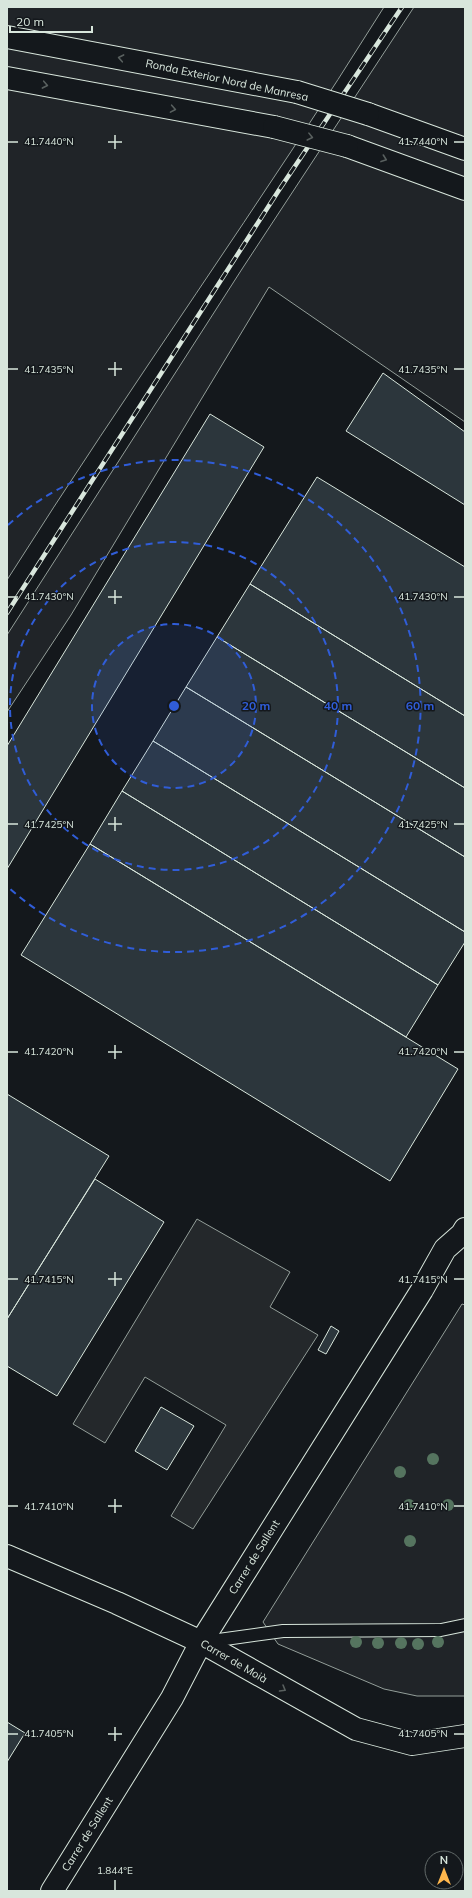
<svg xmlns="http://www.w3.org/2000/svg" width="472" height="1898" viewBox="0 0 472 1898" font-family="Mulish,sans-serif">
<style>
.green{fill:#202428;stroke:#939e99}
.parking{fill:#24282b;stroke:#939e99}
.building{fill:#2c363c;stroke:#d8e6dc}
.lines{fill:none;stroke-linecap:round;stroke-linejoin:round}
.service-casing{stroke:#d8e6dc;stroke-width:14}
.minor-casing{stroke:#d8e6dc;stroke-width:24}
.trunk-casing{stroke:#d8e6dc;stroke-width:24}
.service{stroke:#14181c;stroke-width:12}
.minor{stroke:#14181c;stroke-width:22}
.trunk{stroke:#14181c;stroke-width:22}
.rail-casing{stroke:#d8e6dc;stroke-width:4.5}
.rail{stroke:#14181c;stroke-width:3;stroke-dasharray:9;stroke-linecap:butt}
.trunk-bridge-casing{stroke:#d8e6dc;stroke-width:24;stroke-linecap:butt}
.trunk-bridge{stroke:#14181c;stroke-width:22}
.tree{fill:#55745f}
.oneway{stroke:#59605f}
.ticks{fill:none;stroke:#d8e6dc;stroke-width:1.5}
.ring{fill:none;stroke:#305dd8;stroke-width:2;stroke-dasharray:7 5}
.labels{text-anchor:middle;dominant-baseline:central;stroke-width:3;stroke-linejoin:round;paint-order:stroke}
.street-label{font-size:11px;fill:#d8e6dc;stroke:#14181c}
.ticks-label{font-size:10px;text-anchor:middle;fill:#d8e6dc;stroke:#14181c;stroke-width:3;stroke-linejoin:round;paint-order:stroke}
.centre{fill:#305dd8;stroke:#14181c;stroke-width:2}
.ring-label{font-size:12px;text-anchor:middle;font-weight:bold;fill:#305dd8;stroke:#14181c;stroke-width:3;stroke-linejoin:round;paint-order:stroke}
</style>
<rect width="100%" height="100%" fill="#14181c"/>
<path class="green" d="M 7,7 L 384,7 C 263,201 129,387 7,580 Z
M 414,7 L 465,7 L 465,422 L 269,287 L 71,615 L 7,712 L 7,635 L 242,269 Z
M 462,1304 L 465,1305 L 465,1696 L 417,1696 L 384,1689 L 278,1644 L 263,1622 Z"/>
<path class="parking" d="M 197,1219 L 290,1272 L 270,1307 L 318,1335 L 193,1529 L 171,1516 L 226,1425 L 145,1377 L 105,1443 L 73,1424 Z"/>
<path class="building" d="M 383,373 L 465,432 L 465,505 L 346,431 Z
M 210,414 L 264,447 L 7,869 L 7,746 Z
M 317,477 L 465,567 L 465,716 L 250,584 Z
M 250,584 L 465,716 L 465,788 L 217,637 Z
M 217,637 L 465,788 L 465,857 L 186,687 Z
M 186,687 L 465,857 L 465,932 L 153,741 Z
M 153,741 L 465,932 L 465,942 L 438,985 L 122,791 Z
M 122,791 L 438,985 L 406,1037 L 90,844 Z
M 90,844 L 458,1069 L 390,1181 L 21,955 Z
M 7,1094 L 109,1156 L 7,1319 Z
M 95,1179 L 164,1222 L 57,1396 L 7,1366 L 7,1319 Z
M 331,1326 L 339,1331 L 326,1354 L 318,1350 Z
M 161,1407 L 194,1426 L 167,1470 L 135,1451 Z
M 7,1722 L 25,1733 L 7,1762 Z"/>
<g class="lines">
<g class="service-casing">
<path id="service" d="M 204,1642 L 283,1631 L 441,1630 L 465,1625"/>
</g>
<g class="minor-casing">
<path id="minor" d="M 7,1556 L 117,1603 L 201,1642 L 356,1729 L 412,1744 L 465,1736
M 52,1891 L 172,1698 L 201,1642 L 422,1290 L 445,1249 L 462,1234 L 465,1229"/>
</g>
<g class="trunk-casing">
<path id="trunk" d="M 7,37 L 297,92
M 7,78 L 274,127
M 368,114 L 465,149
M 347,146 L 465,189"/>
</g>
<use href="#service" class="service"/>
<use href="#minor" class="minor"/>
<use href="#trunk" class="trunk"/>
<g class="rail-casing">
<path id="rail" d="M 7,613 L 279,190 L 402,7"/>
</g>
<use href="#rail" class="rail"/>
<g class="trunk-bridge-casing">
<path id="trunk-bridge" d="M 297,92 L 368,114
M 274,127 L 347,146"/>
</g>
<use href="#trunk-bridge" class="trunk-bridge"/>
</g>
<g class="tree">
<circle cx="433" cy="1459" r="6"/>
<circle cx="400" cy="1472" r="6"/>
<circle cx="409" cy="1505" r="6"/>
<circle cx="448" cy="1505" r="6"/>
<circle cx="410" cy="1541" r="6"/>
<circle cx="356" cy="1642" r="6"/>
<circle cx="438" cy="1642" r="6"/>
<circle cx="378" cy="1643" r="6"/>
<circle cx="401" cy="1643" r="6"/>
<circle cx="418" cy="1644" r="6"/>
</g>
<defs><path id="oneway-chevron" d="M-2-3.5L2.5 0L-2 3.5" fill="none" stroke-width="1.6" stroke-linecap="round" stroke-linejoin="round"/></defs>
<g class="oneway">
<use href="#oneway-chevron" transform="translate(121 58) rotate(-169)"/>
<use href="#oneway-chevron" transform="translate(45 85) rotate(11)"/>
<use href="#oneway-chevron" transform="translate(173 109) rotate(10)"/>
<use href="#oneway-chevron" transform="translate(310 137) rotate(14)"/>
<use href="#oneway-chevron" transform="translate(384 159) rotate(20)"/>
<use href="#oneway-chevron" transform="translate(283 1689) rotate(30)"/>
</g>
<path class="ticks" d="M 115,135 L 115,149M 8,142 L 18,142M 108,142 L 122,142M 454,142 L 464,142M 115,362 L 115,376M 8,369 L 18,369M 108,369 L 122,369M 454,369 L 464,369M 115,590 L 115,604M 8,597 L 18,597M 108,597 L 122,597M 454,597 L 464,597M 115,817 L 115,831M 8,824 L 18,824M 108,824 L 122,824M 454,824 L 464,824M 115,1045 L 115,1059M 8,1052 L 18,1052M 108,1052 L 122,1052M 454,1052 L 464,1052M 115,1272 L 115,1286M 8,1279 L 18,1279M 108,1279 L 122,1279M 454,1279 L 464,1279M 115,1499 L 115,1513M 8,1506 L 18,1506M 108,1506 L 122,1506M 454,1506 L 464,1506M 115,1727 L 115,1741M 8,1734 L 18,1734M 108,1734 L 122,1734M 454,1734 L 464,1734M 115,1880 L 115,1890"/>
<circle cx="174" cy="706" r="82" fill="#305dd8" fill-opacity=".12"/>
<g class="ring">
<circle cx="174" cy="706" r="82"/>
<circle cx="174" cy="706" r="164"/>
<path d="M8 525A246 246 0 1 1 8 887"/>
</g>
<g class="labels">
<g class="street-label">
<text transform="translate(227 80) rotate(12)">Ronda Exterior Nord de Manresa</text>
<text transform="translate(254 1557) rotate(-58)">Carrer de Sallent</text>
<text transform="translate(234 1661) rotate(30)">Carrer de Moià</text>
<text transform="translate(87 1834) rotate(-58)">Carrer de Sallent</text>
</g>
</g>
<g class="ticks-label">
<text x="49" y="145">41.7440°N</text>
<text x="423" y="145">41.7440°N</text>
<text x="49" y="373">41.7435°N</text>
<text x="423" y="373">41.7435°N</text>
<text x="49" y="600">41.7430°N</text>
<text x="423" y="600">41.7430°N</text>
<text x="49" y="828">41.7425°N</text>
<text x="423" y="828">41.7425°N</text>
<text x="49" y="1055">41.7420°N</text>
<text x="423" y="1055">41.7420°N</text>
<text x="49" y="1283">41.7415°N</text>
<text x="423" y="1283">41.7415°N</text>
<text x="49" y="1510">41.7410°N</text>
<text x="423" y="1510">41.7410°N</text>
<text x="49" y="1737">41.7405°N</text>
<text x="423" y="1737">41.7405°N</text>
<text x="115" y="1874">1.844°E</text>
</g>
<circle cx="174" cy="706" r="6" class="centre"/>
<g class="ring-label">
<text x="256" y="710">20 m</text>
<text x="338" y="710">40 m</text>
<text x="420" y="710">60 m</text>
</g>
<rect width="472" height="1898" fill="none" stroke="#d8e6dc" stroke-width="16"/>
<g transform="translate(444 1870)"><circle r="19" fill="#14181c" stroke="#626a69"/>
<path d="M0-3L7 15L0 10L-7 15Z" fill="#ffb74d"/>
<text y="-6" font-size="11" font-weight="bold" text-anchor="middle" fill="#d8e6dc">N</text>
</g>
<path d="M10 26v6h82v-6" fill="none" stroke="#d8e6dc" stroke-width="2"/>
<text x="16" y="26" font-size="12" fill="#d8e6dc" stroke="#14181c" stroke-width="3" paint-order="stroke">20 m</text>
</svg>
